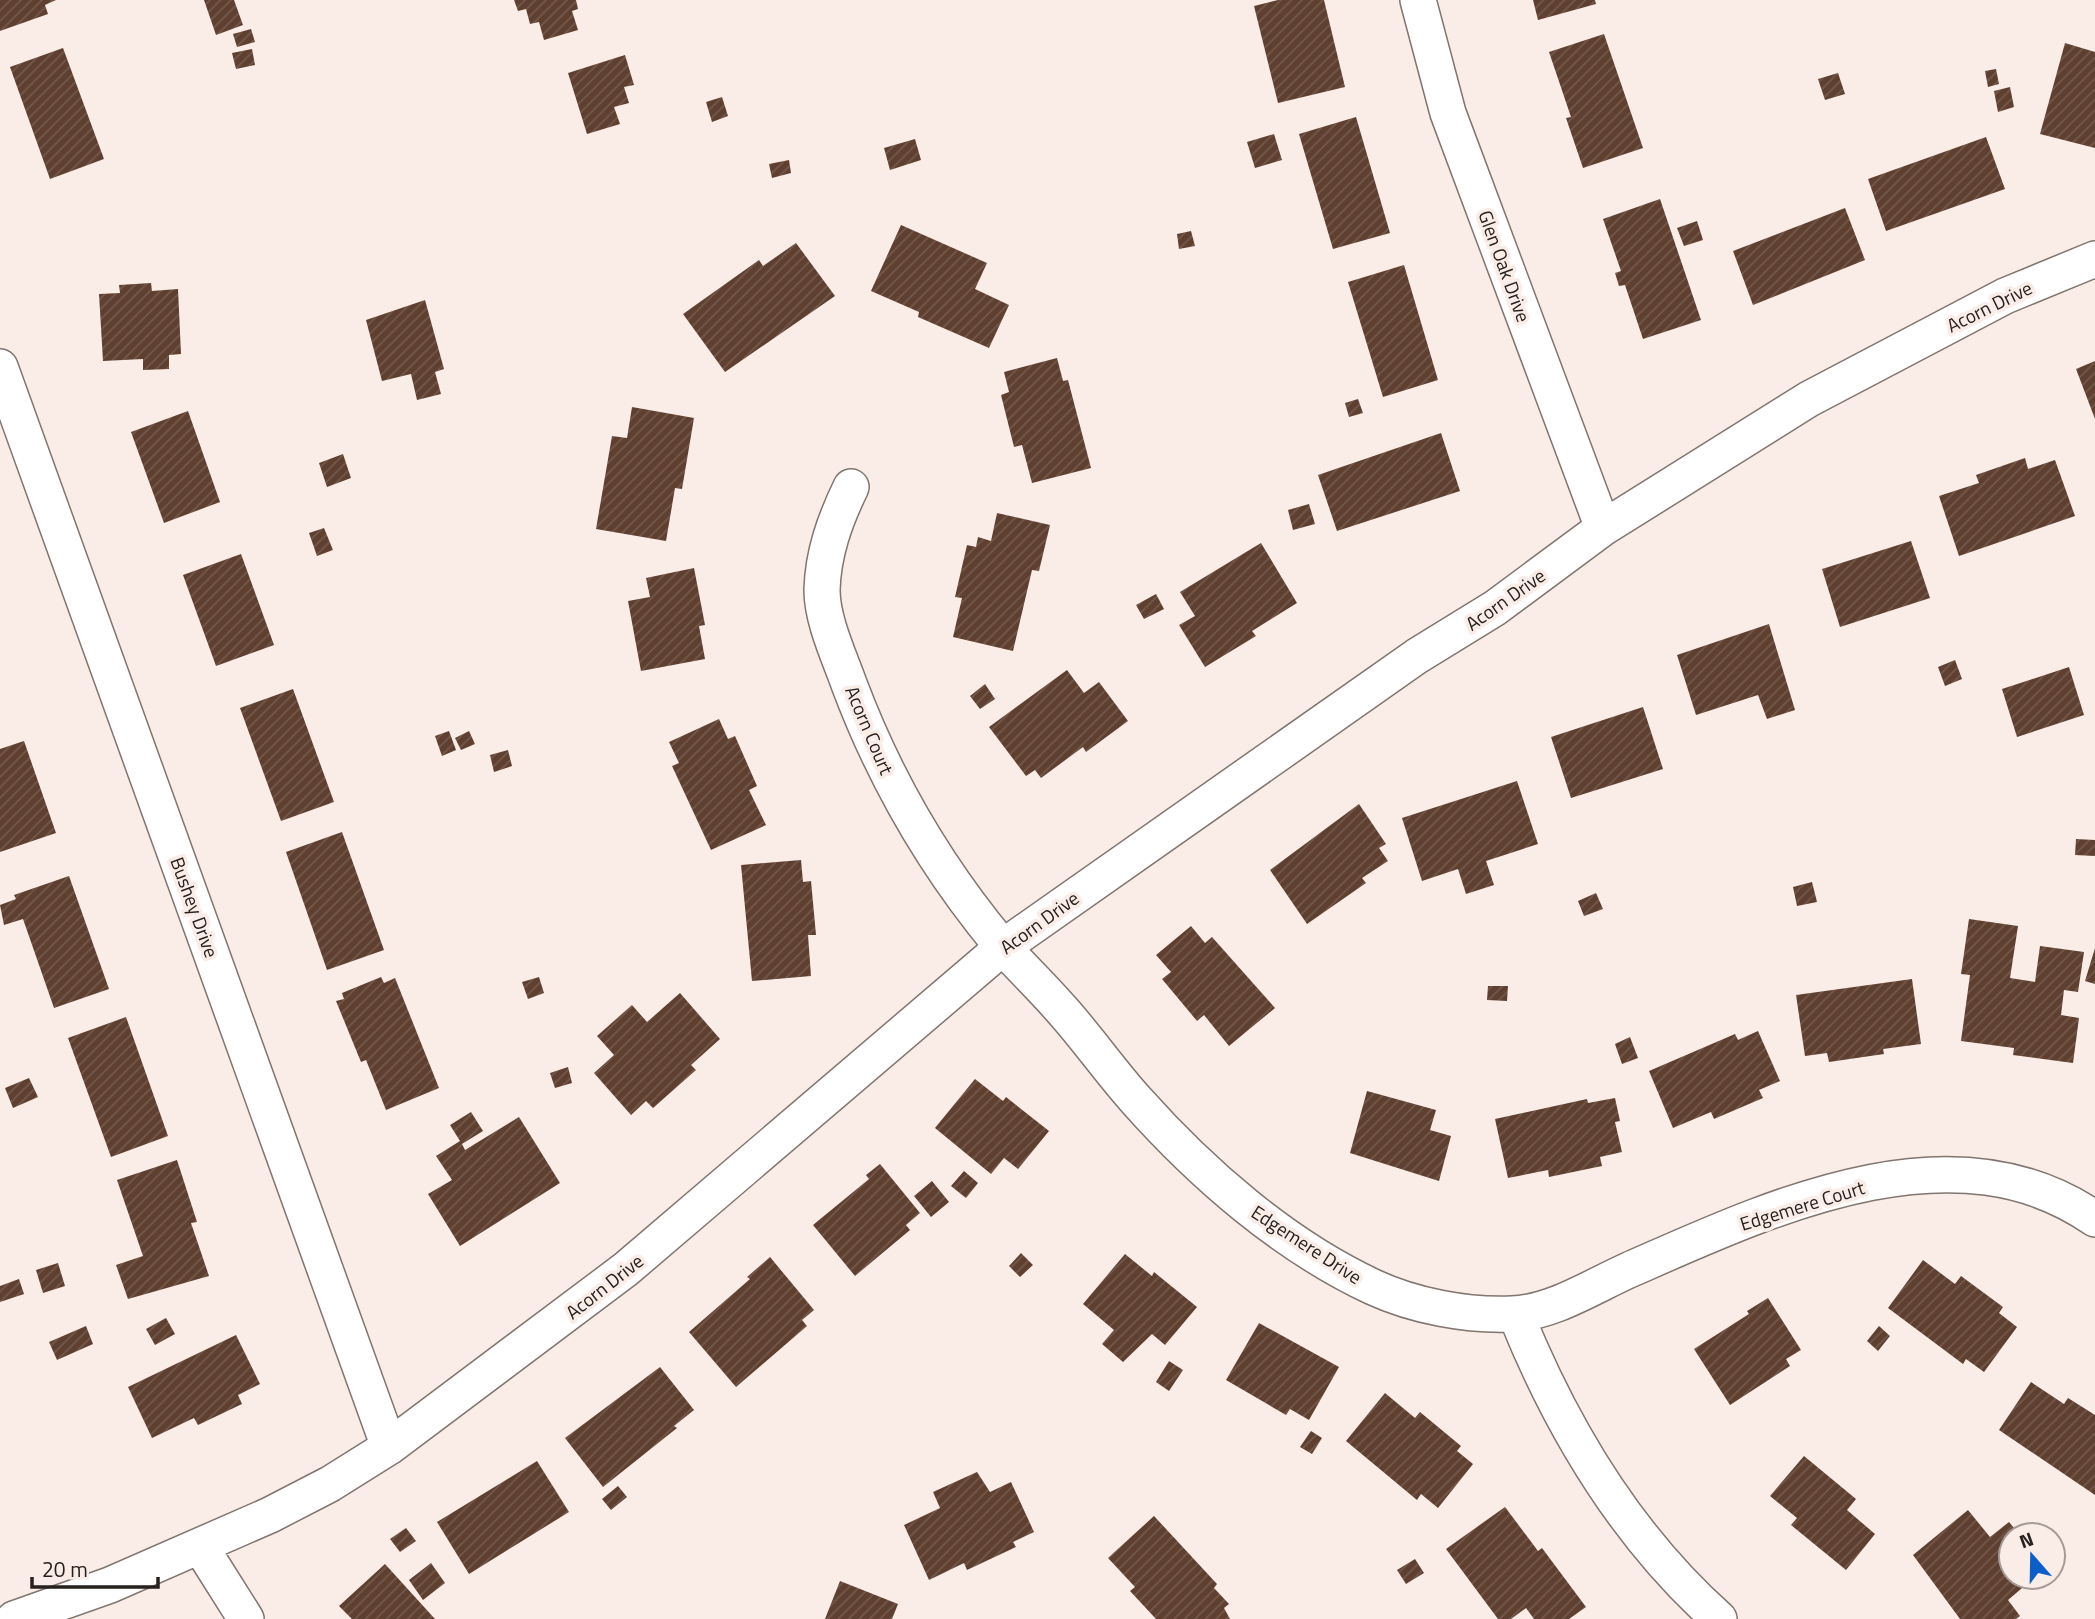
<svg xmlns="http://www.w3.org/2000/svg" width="2095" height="1619" viewBox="0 0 2095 1619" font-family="'Titillium Web',sans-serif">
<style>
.building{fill:url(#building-hatch)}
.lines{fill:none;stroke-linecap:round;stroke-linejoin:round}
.minor-casing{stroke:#81756f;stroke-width:38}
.minor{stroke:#fff;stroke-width:35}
.labels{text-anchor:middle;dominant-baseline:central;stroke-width:7;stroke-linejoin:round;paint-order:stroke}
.street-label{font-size:19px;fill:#26211e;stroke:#faece6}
</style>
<defs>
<pattern id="building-hatch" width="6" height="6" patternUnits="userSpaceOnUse" patternTransform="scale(1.75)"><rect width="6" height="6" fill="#5f4030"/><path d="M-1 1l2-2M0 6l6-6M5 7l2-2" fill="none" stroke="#72594c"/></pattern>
</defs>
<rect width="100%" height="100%" fill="#faece6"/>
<path class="building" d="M 0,0 L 56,0 L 45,5 L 48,14 L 0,31 Z
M 204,0 L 234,0 L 243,25 L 216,35 Z
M 514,0 L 576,0 L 578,9 L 572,11 L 578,30 L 544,40 L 539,22 L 530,24 L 526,9 L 518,11 Z
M 1278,0 L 1324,0 L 1345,87 L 1278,103 L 1254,6 Z
M 1533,0 L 1595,0 L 1596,4 L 1538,20 Z
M 251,29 L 255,42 L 237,47 L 233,34 Z
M 1604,34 L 1643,148 L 1583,168 L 1566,118 L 1571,117 L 1549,52 Z
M 2065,43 L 2095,52 L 2095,148 L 2040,134 Z
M 63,48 L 104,159 L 50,179 L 10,67 Z
M 252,49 L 255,65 L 236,69 L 232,53 Z
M 625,55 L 634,85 L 624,87 L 629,103 L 614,107 L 620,124 L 587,134 L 568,73 Z
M 1996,69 L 1999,84 L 1988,87 L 1985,71 Z
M 1838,73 L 1845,94 L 1825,100 L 1818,79 Z
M 2010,87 L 2014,107 L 1998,112 L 1994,91 Z
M 722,97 L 728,116 L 712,122 L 706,102 Z
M 1356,117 L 1390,233 L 1333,249 L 1299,134 Z
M 1274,134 L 1282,160 L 1255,168 L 1247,142 Z
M 1986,137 L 2005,189 L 1886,231 L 1868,179 Z
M 915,139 L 921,160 L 890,170 L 884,148 Z
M 789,160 L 791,173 L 772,178 L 769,164 Z
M 1660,199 L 1701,320 L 1643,339 L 1625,285 L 1619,286 L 1615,273 L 1621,271 L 1603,219 Z
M 1845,208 L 1865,260 L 1753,305 L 1733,251 Z
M 1697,221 L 1703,240 L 1684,246 L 1677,228 Z
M 901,225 L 987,263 L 975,289 L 1009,305 L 989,348 L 918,317 L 919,312 L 871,291 Z
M 1191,231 L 1195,246 L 1179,249 L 1177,234 Z
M 796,243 L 835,296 L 725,372 L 683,314 L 759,260 L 763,266 Z
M 1404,265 L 1438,380 L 1383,397 L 1348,282 Z
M 151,283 L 152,291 L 178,289 L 181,354 L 169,355 L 169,369 L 143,370 L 143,359 L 103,361 L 99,294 L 120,293 L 119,285 Z
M 425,300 L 444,369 L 435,372 L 441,394 L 417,400 L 411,374 L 382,381 L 366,320 Z
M 1057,358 L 1063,381 L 1068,380 L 1091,468 L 1032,483 L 1022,445 L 1014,447 L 1001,395 L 1009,392 L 1004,372 Z
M 2095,361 L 2095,419 L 2076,369 Z
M 1358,399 L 1363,413 L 1349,417 L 1345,403 Z
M 632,407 L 694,418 L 682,489 L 675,488 L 666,541 L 596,529 L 612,436 L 627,438 Z
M 188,411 L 220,502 L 164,523 L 131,432 Z
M 1441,433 L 1460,491 L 1337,531 L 1318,475 Z
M 343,454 L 351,478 L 327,487 L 319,463 Z
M 2025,458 L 2028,469 L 2055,460 L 2075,516 L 1959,556 L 1939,496 L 1979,483 L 1976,475 Z
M 1309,504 L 1315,524 L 1293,530 L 1288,510 Z
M 997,513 L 1050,525 L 1039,571 L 1032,570 L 1013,651 L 953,637 L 962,598 L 955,597 L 967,545 L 976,547 L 978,537 L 991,541 Z
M 324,528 L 333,550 L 317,556 L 309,533 Z
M 1911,541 L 1930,598 L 1840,627 L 1822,569 Z
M 1261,543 L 1297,603 L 1252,631 L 1256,636 L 1205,667 L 1179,625 L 1195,616 L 1180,592 Z
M 241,554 L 274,645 L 216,666 L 183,575 Z
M 694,568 L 705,625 L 699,626 L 705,659 L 641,671 L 628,601 L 650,597 L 646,578 Z
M 1156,594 L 1164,609 L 1144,619 L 1136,605 Z
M 1769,624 L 1795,710 L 1767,719 L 1758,695 L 1696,715 L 1677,655 Z
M 1955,660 L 1962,679 L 1945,686 L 1938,667 Z
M 2069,667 L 2084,715 L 2017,737 L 2002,689 Z
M 1067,670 L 1084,693 L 1099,682 L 1128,721 L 1086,752 L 1083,747 L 1041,778 L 1035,770 L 1026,776 L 989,727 Z
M 985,684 L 995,699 L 980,709 L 970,696 Z
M 293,689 L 334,802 L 281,821 L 240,708 Z
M 1643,707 L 1663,769 L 1571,798 L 1551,737 Z
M 719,719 L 728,739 L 735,736 L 757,786 L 749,790 L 766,825 L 711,850 L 672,766 L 679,763 L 669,742 Z
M 449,731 L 456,750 L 442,756 L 435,736 Z
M 469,731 L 475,744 L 461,750 L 455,738 Z
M 24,741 L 56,833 L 0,852 L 0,749 Z
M 508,750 L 512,766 L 494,772 L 490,755 Z
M 1517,781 L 1538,844 L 1486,861 L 1494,885 L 1466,894 L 1458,869 L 1422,881 L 1402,818 Z
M 1359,804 L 1386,844 L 1379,848 L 1388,861 L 1362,878 L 1366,883 L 1307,924 L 1270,870 Z
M 342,832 L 384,950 L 327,970 L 286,852 Z
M 2076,839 L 2095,840 L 2095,856 L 2075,855 Z
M 801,860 L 803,882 L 811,881 L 816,935 L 808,935 L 811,976 L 752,981 L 741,865 Z
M 69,876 L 109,989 L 54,1008 L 23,919 L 4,925 L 0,905 L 16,899 L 14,895 Z
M 1812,882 L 1817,902 L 1797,906 L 1793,887 Z
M 1596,893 L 1603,909 L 1584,916 L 1578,901 Z
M 1969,919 L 2018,926 L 2010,978 L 2035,982 L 2040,946 L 2084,952 L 2078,992 L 2064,990 L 2061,1015 L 2079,1018 L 2073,1063 L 2013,1055 L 2014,1048 L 1961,1041 L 1970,975 L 1961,974 Z
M 1191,926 L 1205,943 L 1212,937 L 1275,1008 L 1229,1046 L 1204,1015 L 1197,1021 L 1162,979 L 1171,972 L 1156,955 Z
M 2095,948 L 2095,984 L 2085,981 Z
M 381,977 L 384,983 L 395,978 L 439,1088 L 386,1110 L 366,1060 L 361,1062 L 336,1001 L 344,999 L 342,993 Z
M 539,977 L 544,993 L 528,999 L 522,982 Z
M 1912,979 L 1921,1044 L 1883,1049 L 1884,1054 L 1829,1062 L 1827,1053 L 1805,1056 L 1796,995 Z
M 1488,986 L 1508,986 L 1507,1001 L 1487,1000 Z
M 680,993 L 720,1039 L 691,1065 L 696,1070 L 653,1108 L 646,1101 L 631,1115 L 594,1073 L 614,1055 L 597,1036 L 632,1005 L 647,1022 Z
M 126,1017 L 168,1136 L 111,1157 L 68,1038 Z
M 1758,1031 L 1780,1081 L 1759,1090 L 1763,1098 L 1714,1119 L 1711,1112 L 1673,1128 L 1649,1071 L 1735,1034 L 1738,1040 Z
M 1630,1037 L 1638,1058 L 1622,1064 L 1615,1044 Z
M 568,1067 L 572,1083 L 555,1088 L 550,1073 Z
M 29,1078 L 38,1097 L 13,1108 L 5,1088 Z
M 975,1079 L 1003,1101 L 1006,1097 L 1049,1131 L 1018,1169 L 1004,1158 L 991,1174 L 935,1128 Z
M 1367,1091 L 1436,1110 L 1430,1130 L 1451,1136 L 1439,1181 L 1350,1153 Z
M 1615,1098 L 1620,1121 L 1615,1122 L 1622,1152 L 1600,1157 L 1602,1166 L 1549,1177 L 1548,1170 L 1508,1178 L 1495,1119 L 1587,1099 L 1588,1103 Z
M 471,1112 L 483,1131 L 462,1144 L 465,1150 L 519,1117 L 560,1183 L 460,1246 L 428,1194 L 452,1180 L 436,1156 L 460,1141 L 450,1125 Z
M 177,1160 L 197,1222 L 191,1223 L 209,1276 L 128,1299 L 116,1265 L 143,1256 L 117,1180 Z
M 880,1164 L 920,1213 L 906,1225 L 910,1230 L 855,1276 L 813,1225 L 869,1179 L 866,1175 Z
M 964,1171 L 978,1183 L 966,1198 L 951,1186 Z
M 932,1181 L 949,1202 L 931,1217 L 914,1196 Z
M 1021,1253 L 1033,1265 L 1020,1277 L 1009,1266 Z
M 1125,1254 L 1152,1276 L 1154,1272 L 1197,1307 L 1165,1345 L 1152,1334 L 1123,1362 L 1102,1344 L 1114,1330 L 1083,1304 Z
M 770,1257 L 814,1310 L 802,1320 L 807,1326 L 736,1387 L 689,1332 L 750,1279 L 747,1277 Z
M 1923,1260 L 1955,1284 L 1961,1276 L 2003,1307 L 1999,1313 L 2017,1327 L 1984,1372 L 1966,1359 L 1963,1364 L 1888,1308 Z
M 58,1263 L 65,1286 L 43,1293 L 36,1270 Z
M 19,1279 L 24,1294 L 0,1302 L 0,1286 Z
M 1768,1298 L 1801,1350 L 1786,1359 L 1790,1366 L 1730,1405 L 1694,1349 L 1749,1314 L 1747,1311 Z
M 166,1318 L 175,1334 L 155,1345 L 146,1329 Z
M 1259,1323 L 1339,1367 L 1309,1420 L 1290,1409 L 1286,1415 L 1226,1380 Z
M 86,1326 L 93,1344 L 57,1360 L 49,1342 Z
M 1879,1326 L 1890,1336 L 1878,1351 L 1867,1341 Z
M 236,1335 L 260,1384 L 238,1395 L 242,1404 L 198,1425 L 194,1418 L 152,1438 L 128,1387 Z
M 1169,1361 L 1183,1370 L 1169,1391 L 1156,1382 Z
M 660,1367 L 694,1410 L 674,1426 L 677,1428 L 603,1487 L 565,1438 Z
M 2031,1382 L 2064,1404 L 2068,1398 L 2095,1415 L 2095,1495 L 1999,1430 Z
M 1385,1393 L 1415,1418 L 1420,1412 L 1461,1446 L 1457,1451 L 1473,1464 L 1438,1508 L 1421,1494 L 1417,1500 L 1346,1441 Z
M 1311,1431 L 1322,1438 L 1312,1454 L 1300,1447 Z
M 1804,1456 L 1856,1499 L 1847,1510 L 1875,1534 L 1846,1570 L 1791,1525 L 1797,1518 L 1770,1496 Z
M 537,1461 L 569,1512 L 469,1574 L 437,1522 Z
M 977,1472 L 990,1492 L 1011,1482 L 1034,1532 L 1013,1542 L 1016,1547 L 967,1570 L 964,1563 L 929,1580 L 904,1525 L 940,1508 L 933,1492 Z
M 618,1486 L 627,1497 L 611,1510 L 602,1499 Z
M 1505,1507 L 1538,1551 L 1542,1548 L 1586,1607 L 1569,1619 L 1534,1619 L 1526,1608 L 1511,1619 L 1498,1619 L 1446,1549 Z
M 1968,1510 L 1990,1537 L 2009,1522 L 2020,1535 L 2011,1535 L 2011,1577 L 2024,1577 L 2028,1583 L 2008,1600 L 2020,1616 L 2016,1619 L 1960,1619 L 1913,1555 Z
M 1154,1516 L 1217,1584 L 1214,1588 L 1229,1604 L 1224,1608 L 1230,1619 L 1156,1619 L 1130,1591 L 1135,1587 L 1108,1558 Z
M 406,1528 L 416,1541 L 400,1552 L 390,1539 Z
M 1415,1559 L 1424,1573 L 1406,1584 L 1397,1570 Z
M 431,1563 L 445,1583 L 423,1600 L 409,1580 Z
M 385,1564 L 435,1619 L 352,1619 L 339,1606 Z
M 840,1581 L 898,1604 L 892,1619 L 825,1619 Z"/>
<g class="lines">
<g class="minor-casing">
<path id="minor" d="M 1418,0 L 1448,113 L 1603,528
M 0,367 L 389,1447
M 851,487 C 835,520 823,553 822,590 C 822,620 839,656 849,684 C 885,780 935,866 1001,945 C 1021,967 1043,988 1062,1010 C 1088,1039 1110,1071 1136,1100 C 1201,1173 1283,1245 1373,1287 C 1414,1306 1467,1316 1512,1314 C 1552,1313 1593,1286 1629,1270 C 1768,1209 1953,1120 2095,1219
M 1516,1315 C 1562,1429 1626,1536 1719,1619
M 200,1546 L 246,1619
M 14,1619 L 110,1585 L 270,1515 L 330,1484 L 389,1447 L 626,1269 L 1003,947 L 1417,656 L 1495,608 L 1603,528 L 1809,399 L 2005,296 L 2095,259"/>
</g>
<use href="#minor" class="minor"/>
</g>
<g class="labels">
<g class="street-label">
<text transform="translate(1505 266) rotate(70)">Glen Oak Drive</text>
<text transform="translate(1989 306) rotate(-26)">Acorn Drive</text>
<text transform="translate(1505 599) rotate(-35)">Acorn Drive</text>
<text transform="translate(870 730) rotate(67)">Acorn Court</text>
<text transform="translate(195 907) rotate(70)">Bushey Drive</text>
<text transform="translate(1039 922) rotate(-36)">Acorn Drive</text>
<text transform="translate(1802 1205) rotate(-17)">Edgemere Court</text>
<text transform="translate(1307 1244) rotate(33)">Edgemere Drive</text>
<text transform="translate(604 1286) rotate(-38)">Acorn Drive</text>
</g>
</g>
<g transform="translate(2032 1556) rotate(340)"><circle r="33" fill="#faece6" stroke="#a59b96" stroke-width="2"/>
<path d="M0-5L12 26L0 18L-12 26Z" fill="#0c5fc9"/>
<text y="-10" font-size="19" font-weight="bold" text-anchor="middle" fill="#26211e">N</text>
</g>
<path d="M32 1577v10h126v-10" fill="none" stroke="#26211e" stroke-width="3.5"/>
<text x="42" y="1577" font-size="21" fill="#26211e" stroke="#faece6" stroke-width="5" paint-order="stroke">20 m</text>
</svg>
